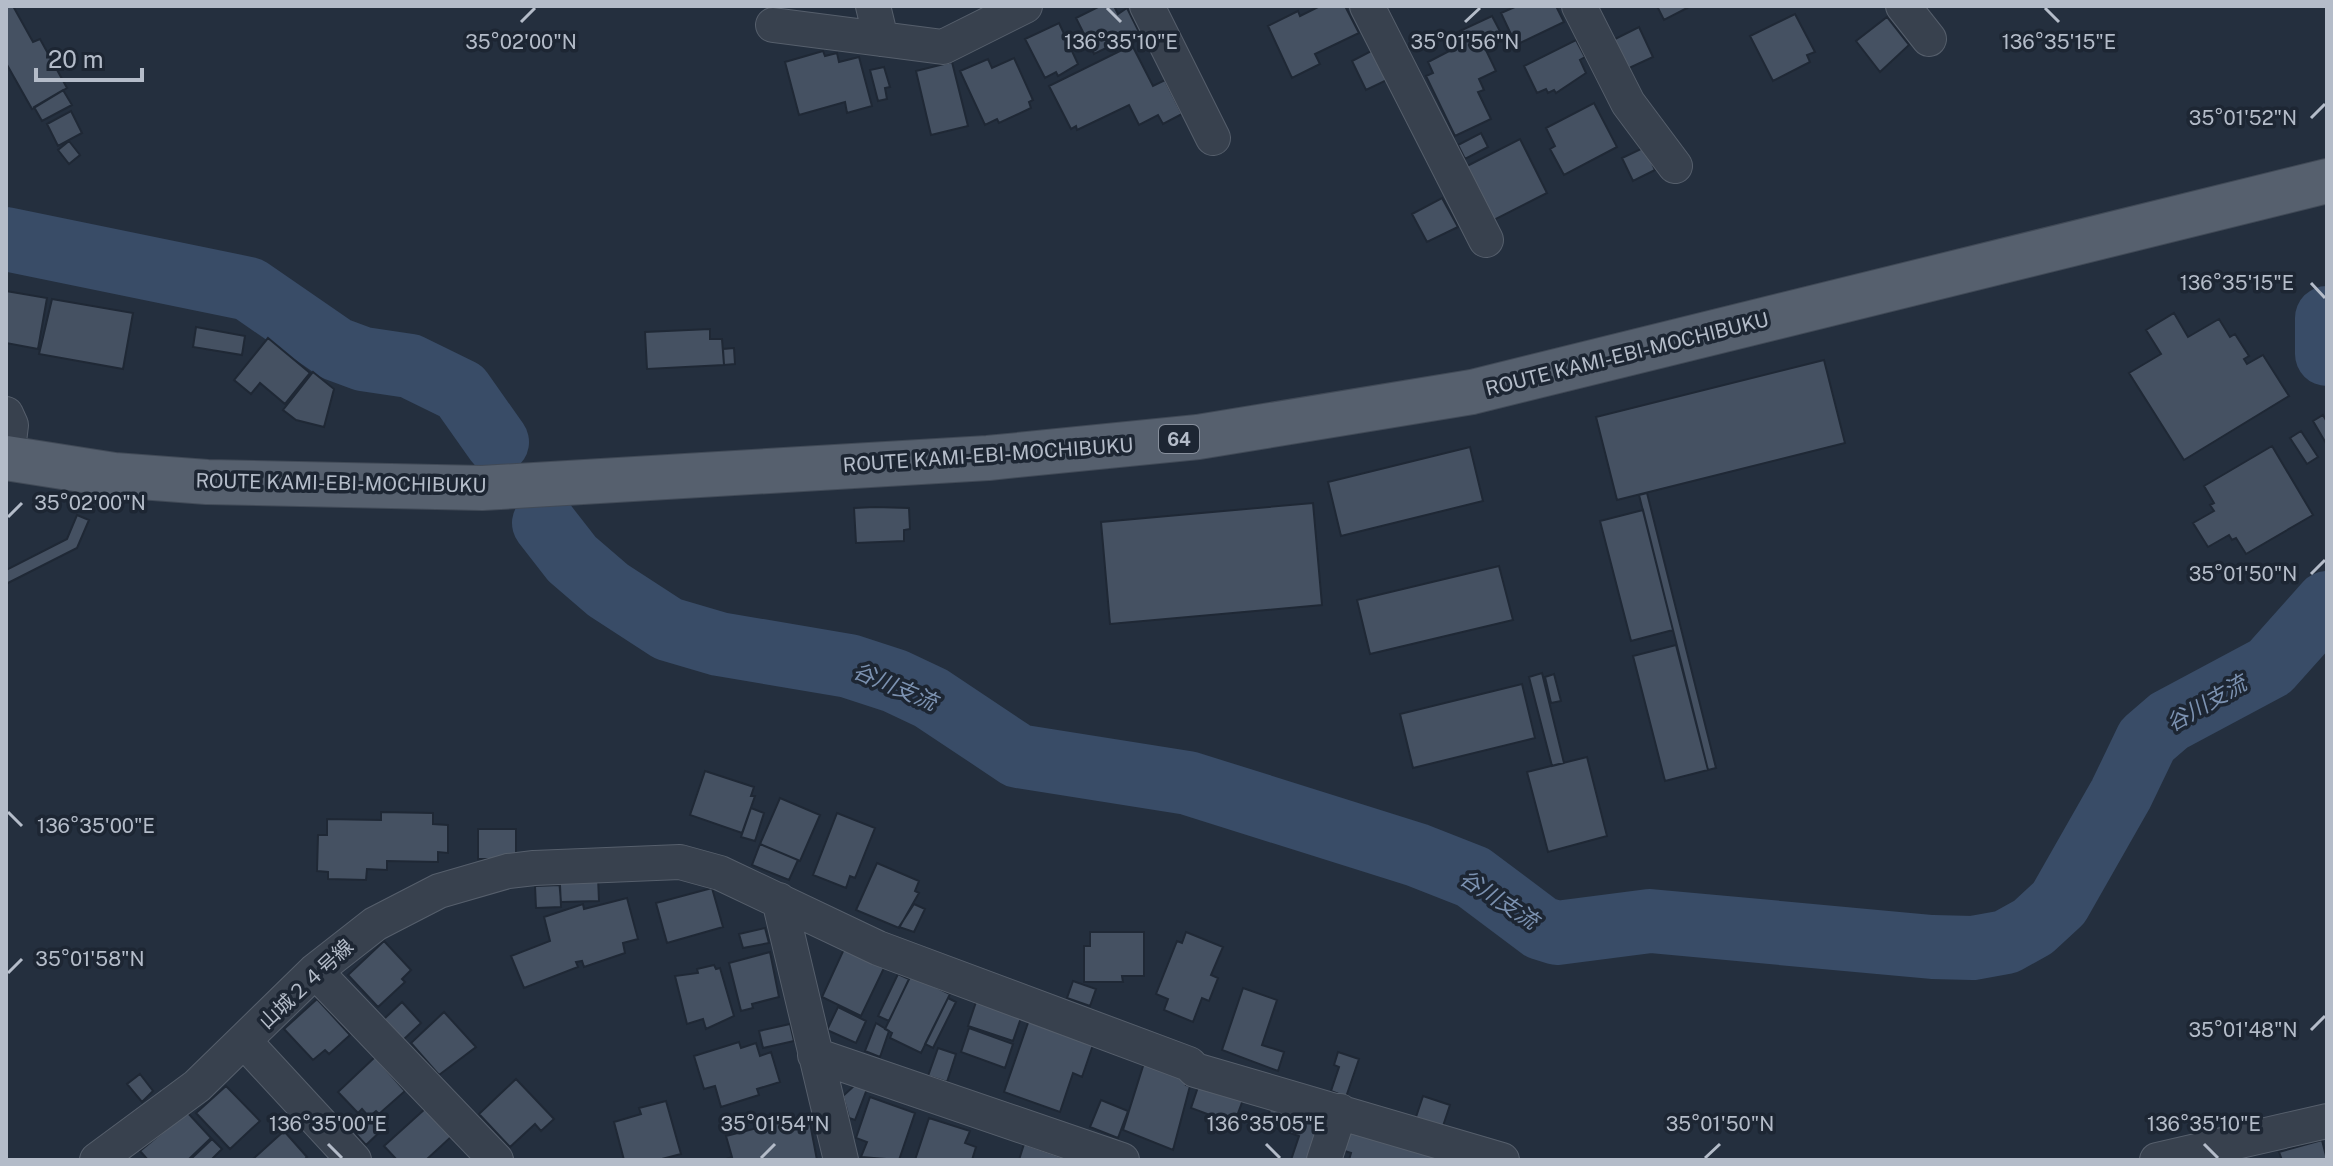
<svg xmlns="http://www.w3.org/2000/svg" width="2333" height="1166" viewBox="0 0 2333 1166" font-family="'Public Sans','Noto Sans JP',sans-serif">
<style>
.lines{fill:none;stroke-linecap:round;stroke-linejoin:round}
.river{stroke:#394c67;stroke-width:64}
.building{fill:#455162;stroke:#1f2835;stroke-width:2}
.minor-casing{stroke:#565f6c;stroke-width:36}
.primary-casing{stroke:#414a57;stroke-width:46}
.minor{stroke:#38414e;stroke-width:34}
.primary{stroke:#56606e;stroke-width:44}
.ticks{fill:none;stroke:#b4bcc9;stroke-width:3}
.labels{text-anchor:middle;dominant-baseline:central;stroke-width:7;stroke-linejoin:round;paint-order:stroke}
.shield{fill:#1d2633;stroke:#878f9c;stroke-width:2}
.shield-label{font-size:18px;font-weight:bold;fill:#b4bcc9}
.street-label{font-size:20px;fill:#b4bcc9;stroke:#1d2633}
.water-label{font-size:22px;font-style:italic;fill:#7c92b1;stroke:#1d2633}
.ticks-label{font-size:20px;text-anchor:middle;fill:#b4bcc9;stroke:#1d2633;stroke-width:7;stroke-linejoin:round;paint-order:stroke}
</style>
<rect width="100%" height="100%" fill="#242f3e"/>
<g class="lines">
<path class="river" d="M 6,239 L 249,289 L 336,349 L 363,359 L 410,366 L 461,391 L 497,442
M 2327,318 L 2327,354
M 544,523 L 572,559 L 608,590 L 668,629 L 719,644 L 849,666 L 895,681 L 931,698 L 1018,756 L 1188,783 L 1417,855 L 1473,877 L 1541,928 L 1557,933 L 1650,921 L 1932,947 L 1973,948 L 2006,942 L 2033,927 L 2059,903 L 2121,794 L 2147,740 L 2169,721 L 2270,667 L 2327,603"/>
</g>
<path class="building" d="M 6,6 L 13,6 L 33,42 L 40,39 L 67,88 L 32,109 L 6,63 Z
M 1100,6 L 1114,6 L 1118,14 L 1127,8 L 1139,32 L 1094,54 L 1076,18 Z
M 1320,6 L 1345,6 L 1359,33 L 1315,54 L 1320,64 L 1292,78 L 1268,26 L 1298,11 L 1300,16 Z
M 1517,6 L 1556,6 L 1564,22 L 1516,45 L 1501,13 Z
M 1657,6 L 1691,6 L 1664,20 Z
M 1795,14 L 1815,52 L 1807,55 L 1810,62 L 1773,81 L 1750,36 Z
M 1492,16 L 1503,37 L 1484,46 L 1496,71 L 1479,79 L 1484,90 L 1478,92 L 1491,119 L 1455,136 L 1426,76 L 1433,73 L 1428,62 L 1455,48 L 1449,36 Z
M 1887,17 L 1909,45 L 1880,72 L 1856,41 Z
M 1059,23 L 1078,64 L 1058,76 L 1056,72 L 1045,78 L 1025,39 Z
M 1639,27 L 1653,57 L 1627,69 L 1613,40 Z
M 1576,40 L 1585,57 L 1580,60 L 1586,73 L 1556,93 L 1554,90 L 1548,93 L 1546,89 L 1537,93 L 1524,66 Z
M 1132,45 L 1153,86 L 1165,80 L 1182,114 L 1163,124 L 1158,115 L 1139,125 L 1129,105 L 1077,130 L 1076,126 L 1071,129 L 1049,86 Z
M 1375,49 L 1389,79 L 1366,90 L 1352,61 Z
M 823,51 L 825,56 L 837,53 L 839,62 L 859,57 L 872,106 L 847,113 L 845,102 L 799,115 L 785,62 Z
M 1014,58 L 1033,100 L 1029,102 L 1031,108 L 999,123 L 997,119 L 985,125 L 960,71 L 988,59 L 992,68 Z
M 952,62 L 968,126 L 931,135 L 916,71 Z
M 884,67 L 890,87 L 885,88 L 887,99 L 878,101 L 870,70 Z
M 63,90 L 72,105 L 42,121 L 34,107 Z
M 1594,103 L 1617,147 L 1564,175 L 1550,149 L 1555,146 L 1546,128 Z
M 71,111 L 82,133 L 58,146 L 47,124 Z
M 1481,133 L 1488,147 L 1465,159 L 1458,145 Z
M 1520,139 L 1547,193 L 1492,221 L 1465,167 Z
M 69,141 L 80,155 L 69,164 L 58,150 Z
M 1645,147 L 1655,170 L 1633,181 L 1622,158 Z
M 1442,198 L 1458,227 L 1427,242 L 1412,214 Z
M 6,291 L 47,298 L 38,349 L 6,343 Z
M 52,299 L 133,313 L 123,369 L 39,354 Z
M 2174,313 L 2188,337 L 2219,319 L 2230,337 L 2235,334 L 2249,356 L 2244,359 L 2247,364 L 2263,355 L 2289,396 L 2184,460 L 2129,373 L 2161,354 L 2146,330 Z
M 196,327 L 245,336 L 242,355 L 193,347 Z
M 710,329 L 710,339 L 722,339 L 724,365 L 647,369 L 645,332 Z
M 268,338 L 310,373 L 285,404 L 260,383 L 251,394 L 234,380 Z
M 734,348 L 735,364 L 724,365 L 723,349 Z
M 1824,360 L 1845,443 L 1617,500 L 1596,417 Z
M 313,372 L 334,389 L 324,427 L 296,420 L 283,410 Z
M 2323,415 L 2327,422 L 2327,445 L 2313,421 Z
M 2301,431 L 2318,457 L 2307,464 L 2290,438 Z
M 2272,446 L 2313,515 L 2246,554 L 2236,538 L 2232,540 L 2229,535 L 2208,547 L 2193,523 L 2214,511 L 2210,505 L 2214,503 L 2204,486 Z
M 1470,447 L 1483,501 L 1341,536 L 1328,482 Z
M 1647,493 L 1716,768 L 1708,770 L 1673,630 L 1639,495 Z
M 1313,503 L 1322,605 L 1110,624 L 1101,522 Z
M 875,507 L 909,508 L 910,529 L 904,530 L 904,541 L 856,543 L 854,508 Z
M 1643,510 L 1673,630 L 1631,641 L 1600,521 Z
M 77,515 L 89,520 L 77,548 L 6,584 L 6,570 L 67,539 Z
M 1499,566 L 1513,620 L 1370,654 L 1357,600 Z
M 1676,645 L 1708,770 L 1665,781 L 1633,656 Z
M 1542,673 L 1564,763 L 1552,766 L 1529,677 Z
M 1554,674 L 1561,701 L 1551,703 L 1545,677 Z
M 1522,684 L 1535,738 L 1413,768 L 1400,714 Z
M 1587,757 L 1607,836 L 1548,852 L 1527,772 Z
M 705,771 L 754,787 L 751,796 L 755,796 L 742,833 L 690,815 Z
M 780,798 L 820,815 L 800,861 L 760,844 Z
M 751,808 L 764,813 L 755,841 L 741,837 Z
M 381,812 L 433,813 L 433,824 L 448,825 L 448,853 L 438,852 L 438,862 L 387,861 L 387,870 L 367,869 L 366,880 L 328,879 L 328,872 L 317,871 L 318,835 L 327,835 L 327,819 L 381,820 Z
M 837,813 L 875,828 L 855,878 L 850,876 L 846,888 L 813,875 Z
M 478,829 L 516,829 L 516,859 L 478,859 Z
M 760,844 L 798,860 L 789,880 L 752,865 Z
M 877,863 L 919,881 L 915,891 L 919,893 L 899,928 L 856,910 Z
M 598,877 L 599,901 L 561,902 L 559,879 Z
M 560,885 L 561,907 L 536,908 L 535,886 Z
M 712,888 L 723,927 L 667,943 L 656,903 Z
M 627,898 L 638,939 L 623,943 L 625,953 L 584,967 L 582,961 L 576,962 L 578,967 L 524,988 L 511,956 L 550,941 L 544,917 L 583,904 L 584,909 Z
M 914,904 L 925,909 L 914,932 L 899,927 Z
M 765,928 L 769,943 L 743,948 L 739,934 Z
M 1090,932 L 1144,932 L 1144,976 L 1122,976 L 1123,982 L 1084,982 L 1084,946 L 1090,946 Z
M 1186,932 L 1223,947 L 1211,975 L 1218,978 L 1209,1001 L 1202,998 L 1193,1022 L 1164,1010 L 1168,999 L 1156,994 L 1177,941 L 1182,943 Z
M 384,941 L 411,970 L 402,979 L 405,982 L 378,1007 L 348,975 Z
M 844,949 L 884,968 L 861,1016 L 822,997 Z
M 770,952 L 779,997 L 752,1004 L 753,1008 L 741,1011 L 729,963 Z
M 714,965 L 716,969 L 720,968 L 734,1016 L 706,1029 L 703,1019 L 687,1024 L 675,976 L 698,973 L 697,969 Z
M 898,974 L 909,979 L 889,1021 L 878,1016 Z
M 911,975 L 950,994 L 921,1053 L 890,1038 L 892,1033 L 885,1029 Z
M 1073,981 L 1096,989 L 1090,1006 L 1067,998 Z
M 1243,988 L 1277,1000 L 1262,1045 L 1284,1052 L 1278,1071 L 1222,1050 Z
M 948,998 L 956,1002 L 933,1048 L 925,1044 Z
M 317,999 L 350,1035 L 329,1054 L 325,1050 L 313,1060 L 284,1029 Z
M 977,999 L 1022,1015 L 1013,1041 L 968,1026 Z
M 402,1002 L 421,1023 L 403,1040 L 384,1019 Z
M 838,1007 L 866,1021 L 856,1043 L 827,1030 Z
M 444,1012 L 476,1047 L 439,1075 L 411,1043 Z
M 1029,1020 L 1094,1042 L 1082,1077 L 1073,1073 L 1060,1112 L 1004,1092 Z
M 876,1023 L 889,1031 L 880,1057 L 865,1051 Z
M 790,1024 L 794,1041 L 763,1048 L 759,1031 Z
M 969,1028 L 1013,1044 L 1005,1068 L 961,1052 Z
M 739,1042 L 741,1048 L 756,1043 L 760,1056 L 771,1052 L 780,1082 L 757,1089 L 759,1095 L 721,1107 L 715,1086 L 704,1089 L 694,1056 Z
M 938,1048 L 956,1054 L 947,1082 L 928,1076 Z
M 1338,1052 L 1359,1059 L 1346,1097 L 1331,1091 L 1339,1067 L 1334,1065 Z
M 375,1057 L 405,1091 L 379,1114 L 376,1111 L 369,1117 L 362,1109 L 358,1113 L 338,1092 Z
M 1144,1063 L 1188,1078 L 1186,1085 L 1190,1086 L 1173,1150 L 1123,1130 Z
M 140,1074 L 153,1091 L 142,1102 L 127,1084 Z
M 516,1079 L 554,1119 L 541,1131 L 535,1124 L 510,1147 L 479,1114 Z
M 1200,1081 L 1244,1097 L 1234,1124 L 1191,1108 Z
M 855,1085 L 867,1089 L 855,1120 L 849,1118 L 843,1096 Z
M 226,1086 L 260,1121 L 230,1149 L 196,1113 Z
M 1423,1096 L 1450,1105 L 1441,1132 L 1414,1123 Z
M 870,1097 L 915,1113 L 899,1160 L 861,1157 L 867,1142 L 856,1138 Z
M 1101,1100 L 1128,1111 L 1118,1138 L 1090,1127 Z
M 666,1101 L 681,1154 L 658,1160 L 624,1160 L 614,1122 L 641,1114 L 639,1108 Z
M 1273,1101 L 1324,1120 L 1310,1160 L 1291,1160 L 1299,1136 L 1273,1127 L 1276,1116 L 1269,1113 Z
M 426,1108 L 452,1136 L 426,1160 L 397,1160 L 384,1146 Z
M 187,1112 L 211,1138 L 188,1160 L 148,1160 L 140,1151 Z
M 375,1116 L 385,1127 L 366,1145 L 356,1134 Z
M 796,1118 L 798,1127 L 810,1123 L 817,1160 L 723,1160 L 732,1157 L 726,1136 Z
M 929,1118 L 970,1131 L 965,1143 L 976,1147 L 972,1160 L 915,1160 Z
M 1347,1124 L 1439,1158 L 1438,1160 L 1349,1160 L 1351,1153 L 1338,1149 Z
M 284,1131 L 307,1157 L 304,1160 L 252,1160 Z
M 212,1139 L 222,1149 L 211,1160 L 195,1160 L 192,1158 Z
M 2322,1140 L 2327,1160 L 2282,1160 L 2279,1152 Z
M 1024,1144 L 1064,1158 L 1064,1160 L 1019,1160 Z"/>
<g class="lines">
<g class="minor-casing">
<path id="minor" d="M 873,6 L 881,39
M 1147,6 L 1213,138
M 1367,6 L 1486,240
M 1579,6 L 1628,103 L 1675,166
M 1903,6 L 1929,39
M 773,25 L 943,47 L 1025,6
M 6,414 L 11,425 L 7,458
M 779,900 L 841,1160
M 315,971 L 496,1160
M 245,1042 L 354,1160
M 815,1055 L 1122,1160
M 97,1160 L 197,1086 L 315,971 L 375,924 L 439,891 L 508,871 L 534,868 L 680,862 L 720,873 L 878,948 L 1189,1064 L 1195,1070 L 1502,1160
M 1324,1160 L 1340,1111
M 2157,1160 L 2327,1121"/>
</g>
<g class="primary-casing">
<path id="primary" d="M 6,458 L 114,475 L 207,482 L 482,488 L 988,458 L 1198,437 L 1472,392 L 2327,181"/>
</g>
<use href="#minor" class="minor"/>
<use href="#primary" class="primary"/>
</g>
<path class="ticks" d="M 1107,8 L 1121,22M 2045,8 L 2059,22M 521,22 L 535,8M 1465,22 L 1480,8M 2311,118 L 2325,104M 2311,283 L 2325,298M 8,517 L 22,503M 2311,574 L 2325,560M 8,812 L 22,826M 8,973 L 22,959M 2311,1030 L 2325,1016M 328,1144 L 342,1158M 1266,1144 L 1280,1158M 2204,1144 L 2218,1158M 761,1158 L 775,1144M 1705,1158 L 1720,1144"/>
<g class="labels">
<rect class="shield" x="1159" y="425" width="40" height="28" rx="6"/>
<g class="shield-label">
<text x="1179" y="439">64</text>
</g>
<g class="street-label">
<text transform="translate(1627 354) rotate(-14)">ROUTE KAMI-EBI-MOCHIBUKU</text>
<text transform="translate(988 455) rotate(-4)">ROUTE KAMI-EBI-MOCHIBUKU</text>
<text transform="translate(341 483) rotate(1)">ROUTE KAMI-EBI-MOCHIBUKU</text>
<text transform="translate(306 984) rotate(-43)">山城２４号線</text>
</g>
<g class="water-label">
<text transform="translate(895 686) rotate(23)">谷川支流</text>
<text transform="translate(2206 703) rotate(-30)">谷川支流</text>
<text transform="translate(1499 899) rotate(33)">谷川支流</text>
</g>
</g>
<g class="ticks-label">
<text x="521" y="49">35°02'00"N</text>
<text x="1465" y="49">35°01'56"N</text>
<text x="2059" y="49">136°35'15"E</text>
<text x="1121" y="49">136°35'10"E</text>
<text x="2243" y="125">35°01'52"N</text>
<text x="2237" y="290">136°35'15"E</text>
<text x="90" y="510">35°02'00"N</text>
<text x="2243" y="581">35°01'50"N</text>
<text x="96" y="833">136°35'00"E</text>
<text x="90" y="966">35°01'58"N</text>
<text x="2243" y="1037">35°01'48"N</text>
<text x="328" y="1131">136°35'00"E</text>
<text x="1266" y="1131">136°35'05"E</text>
<text x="2204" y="1131">136°35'10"E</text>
<text x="775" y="1131">35°01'54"N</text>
<text x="1720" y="1131">35°01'50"N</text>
</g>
<rect width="2333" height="1166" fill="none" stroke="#b4bcc9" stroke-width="16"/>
<path d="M36 68v12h106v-12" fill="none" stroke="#b4bcc9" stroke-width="4"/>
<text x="48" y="68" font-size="24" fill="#b4bcc9" stroke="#1d2633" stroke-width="6" paint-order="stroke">20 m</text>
</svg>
